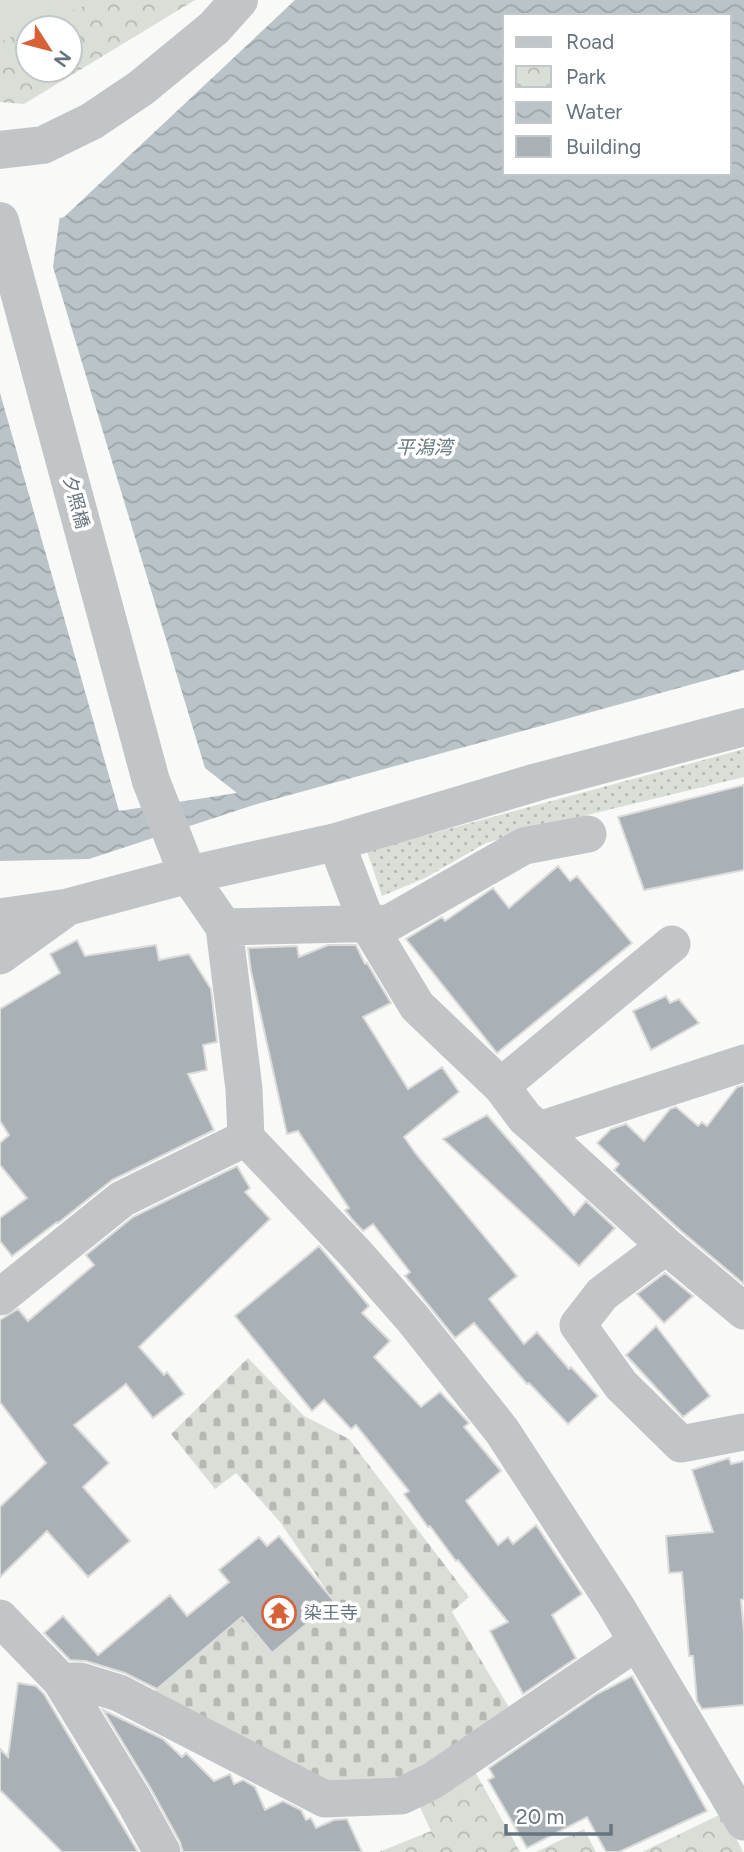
<svg xmlns="http://www.w3.org/2000/svg" width="744" height="1852" viewBox="0 0 744 1852" font-family="Figtree,'Noto Sans JP',sans-serif">
<style>
.grass{fill:url(#grass-dots)}
.cemetery{fill:url(#cemetery-stones)}
.park{fill:url(#park-crowns);fill-rule:evenodd}
.pitch{fill:#d9ded7}
.water{fill:url(#water-waves);fill-rule:evenodd}
.pier{fill:#f9f9f8}
.building{fill:#a9b0b6;stroke:#dbdbda;stroke-width:2}
.lines{fill:none;stroke-linecap:round;stroke-linejoin:round}
.minor{stroke:#c1c5c8;stroke-width:37}
.tertiary{stroke:#c1c5c8;stroke-width:38}
.labels{text-anchor:middle;dominant-baseline:central;stroke-width:7;stroke-linejoin:round;paint-order:stroke}
.street-label{font-size:18px;fill:#667480;stroke:#fff}
.poi-label{font-size:18px;fill:#667480;stroke:#fff;text-anchor:start}
.water-label{font-size:19px;font-style:italic;fill:#677981;stroke:#fff}
</style>
<defs>
<pattern id="grass-dots" width="8" height="8" patternUnits="userSpaceOnUse" patternTransform="scale(1.75)"><rect width="8" height="8" fill="#d9ded7"/><path d="M2 2h.1M6 6h.1" fill="none" stroke="#b4b9b4" stroke-width="1.8" stroke-linecap="round"/></pattern>
<pattern id="cemetery-stones" width="16" height="16" patternUnits="userSpaceOnUse" patternTransform="scale(1.75)"><rect width="16" height="16" fill="#d9ded7"/><path d="M2 7V4a2 2 0 0 1 4 0v3zM10 15v-3a2 2 0 0 1 4 0v3z" fill="#b4b9b4"/></pattern>
<pattern id="park-crowns" width="20" height="18" patternUnits="userSpaceOnUse" patternTransform="scale(1.75)"><rect width="20" height="18" fill="#d9ded7"/><path d="M2 6a3 3 0 1 1 6 0M12 15a3 3 0 1 1 6 0" fill="none" stroke="#b4b9b4"/></pattern>
<pattern id="water-waves" width="16" height="10" patternUnits="userSpaceOnUse" patternTransform="scale(1.75)"><rect width="16" height="10" fill="#bac4c8"/><path d="M0 5q4-4 8 0t8 0" fill="none" stroke="#9ba4a8"/></pattern>
</defs>
<rect width="100%" height="100%" fill="#f9f9f8"/>
<path class="grass" d="M 744,749 L 744,777 L 591,814 L 486,843 L 425,878 L 382,896 L 367,851 Z"/>
<path class="cemetery" d="M 248,1358 L 304,1416 L 349,1439 L 469,1597 L 452,1612 L 510,1709 L 415,1780 L 337,1789 L 151,1694 L 213,1643 L 206,1635 L 236,1610 L 334,1601 L 280,1522 L 236,1473 L 215,1489 L 171,1434 Z"/>
<path class="park" d="M 0,0 L 195,0 L 24,104 L 0,102 ZM 28,28 L 70,28 L 70,70 L 28,70 Z
M 473,1768 L 520,1852 L 379,1852 L 431,1831 L 419,1805 Z
M 724,1813 L 743,1852 L 642,1852 L 715,1817 Z
M 584,1829 L 596,1852 L 536,1852 Z"/>
<path class="pitch" d="M 0,0 L 99,0 L 28,28 L 28,30 L 0,42 Z"/>
<path class="water" d="M 295,0 L 744,0 L 744,670 L 257,804 L 89,859 L 0,861 L 0,234 L 64,217 ZM 504,16 L 728,16 L 728,173 L 504,173 Z"/>
<path class="pier" d="M 60,215 L 53,267 L 205,768 L 237,793 L 119,811 L 0,393 L 0,231 Z"/>
<path class="building" d="M 744,785 L 744,870 L 644,890 L 618,817 Z
M 558,866 L 570,881 L 577,876 L 632,943 L 497,1053 L 406,939 L 442,917 L 445,921 L 493,888 L 509,908 Z
M 77,940 L 85,956 L 156,945 L 159,960 L 189,954 L 211,989 L 217,1042 L 203,1045 L 207,1070 L 188,1074 L 214,1130 L 112,1180 L 58,1223 L 57,1222 L 12,1256 L 0,1241 L 0,1218 L 27,1198 L 0,1165 L 0,1143 L 9,1135 L 0,1121 L 0,1009 L 60,973 L 50,954 Z
M 328,945 L 356,945 L 365,964 L 367,963 L 391,1003 L 363,1017 L 408,1089 L 442,1067 L 459,1092 L 404,1137 L 416,1154 L 517,1276 L 489,1299 L 524,1344 L 537,1332 L 569,1369 L 571,1367 L 598,1396 L 568,1424 L 529,1383 L 527,1384 L 474,1323 L 455,1338 L 405,1276 L 410,1272 L 373,1224 L 363,1231 L 353,1220 L 345,1210 L 349,1208 L 298,1131 L 287,1134 L 251,971 L 248,948 L 297,946 L 299,957 Z
M 666,996 L 670,1003 L 679,999 L 699,1023 L 651,1050 L 633,1011 Z
M 744,1085 L 744,1284 L 680,1230 L 614,1170 L 619,1164 L 597,1143 L 611,1129 L 626,1124 L 644,1141 L 670,1109 L 676,1107 L 698,1126 L 702,1122 L 707,1126 L 737,1087 Z
M 487,1115 L 574,1215 L 586,1201 L 615,1228 L 579,1266 L 443,1139 Z
M 237,1166 L 250,1188 L 245,1192 L 270,1219 L 139,1347 L 164,1375 L 167,1372 L 184,1394 L 153,1418 L 126,1384 L 74,1425 L 109,1463 L 83,1487 L 130,1541 L 88,1577 L 47,1531 L 0,1577 L 0,1507 L 46,1463 L 0,1402 L 0,1320 L 18,1309 L 28,1321 L 94,1265 L 86,1255 L 133,1217 Z
M 319,1246 L 369,1306 L 362,1313 L 390,1341 L 374,1357 L 421,1407 L 440,1392 L 469,1423 L 464,1427 L 501,1471 L 466,1501 L 498,1545 L 508,1537 L 513,1544 L 536,1525 L 582,1594 L 552,1615 L 576,1658 L 523,1694 L 490,1631 L 508,1622 L 458,1560 L 456,1561 L 430,1526 L 428,1527 L 404,1494 L 409,1491 L 356,1425 L 351,1429 L 324,1400 L 312,1411 L 235,1316 Z
M 665,1273 L 693,1296 L 664,1323 L 637,1294 Z
M 656,1326 L 710,1396 L 683,1417 L 626,1355 Z
M 729,1458 L 731,1464 L 744,1461 L 744,1599 L 741,1600 L 744,1633 L 744,1705 L 702,1709 L 697,1701 L 693,1656 L 689,1656 L 682,1572 L 669,1573 L 666,1536 L 713,1532 L 692,1470 Z
M 279,1536 L 334,1601 L 272,1653 L 242,1617 L 157,1689 L 125,1673 L 86,1661 L 70,1660 L 44,1633 L 63,1616 L 98,1655 L 170,1595 L 187,1616 L 229,1582 L 219,1570 L 259,1537 L 267,1546 Z
M 632,1676 L 707,1811 L 619,1852 L 606,1852 L 587,1817 L 527,1848 L 488,1780 L 494,1777 L 489,1768 L 597,1694 Z
M 18,1683 L 36,1686 L 44,1694 L 138,1852 L 62,1852 L 0,1790 L 0,1749 L 8,1757 Z
M 103,1710 L 163,1739 L 182,1757 L 186,1753 L 214,1781 L 230,1774 L 234,1784 L 243,1780 L 255,1787 L 265,1810 L 283,1801 L 301,1810 L 306,1820 L 311,1818 L 316,1828 L 334,1820 L 347,1819 L 362,1852 L 183,1852 L 180,1842 L 151,1789 Z"/>
<g class="lines">
<path class="minor" d="M 336,842 L 367,923 L 417,1006 L 501,1086 L 525,1118 L 539,1130 L 666,1246 L 744,1311
M 0,917 L 68,907 L 188,875 L 224,927 L 244,1089 L 246,1138 L 356,1254 L 413,1319 L 502,1431 L 616,1606 L 744,1822
M 224,927 L 389,923 L 524,846 L 588,834
M 0,956 L 64,910
M 501,1086 L 672,944
M 539,1130 L 744,1063
M 666,1246 L 602,1294 L 578,1325 L 621,1385 L 681,1444 L 744,1432
M 0,1297 L 122,1199 L 246,1138
M 0,1618 L 61,1681 L 133,1799 L 162,1852
M 61,1681 L 80,1681 L 119,1693 L 325,1799 L 401,1796 L 432,1781 L 637,1642"/>
<path class="tertiary" d="M 0,150 L 43,145 L 92,121 L 141,88 L 214,28 L 239,0
M 0,221 L 151,781 L 188,875 L 336,842 L 537,782 L 744,727"/>
</g>
<defs>
<g id="temple-ring" transform="scale(1.75)"><circle r="9.5" fill="#fff" stroke="#d7623a" stroke-width="1.5"/><path d="M0-6L5-2H3V0L6.5 2.5H4V6H1.5V3h-3V6H-4V2.5H-6.5L-3 0V-2H-5Z" fill="#d7623a"/></g>
</defs>
<g fill-rule="evenodd">
<use href="#temple-ring" x="279" y="1613"/>
</g>
<g class="labels">
<g class="street-label">
<text transform="translate(76 502) rotate(75)">夕照橋</text>
</g>
<g class="poi-label">
<text x="304" y="1613">染王寺</text>
</g>
<g class="water-label">
<text x="424" y="447">平潟湾</text>
</g>
</g>
<rect x="503" y="14" width="228" height="161" fill="#ffffff" stroke="#c2c7cc" stroke-width="2"/>
<rect x="516" y="37" width="35" height="10" fill="#c1c5c8" stroke="#c2c7cc" stroke-width="2"/>
<text x="566" y="49" font-size="21" fill="#667480">Road</text>
<rect x="516" y="66" width="35" height="21" fill="url(#park-crowns)" stroke="#c2c7cc" stroke-width="2"/>
<text x="566" y="84" font-size="21" fill="#667480">Park</text>
<rect x="516" y="102" width="35" height="21" fill="url(#water-waves)" stroke="#c2c7cc" stroke-width="2"/>
<text x="566" y="119" font-size="21" fill="#667480">Water</text>
<rect x="516" y="136" width="35" height="21" fill="#a9b0b6" stroke="#c2c7cc" stroke-width="2"/>
<text x="566" y="154" font-size="21" fill="#667480">Building</text>
<g transform="translate(49 49) rotate(126)"><circle r="33" fill="#ffffff" stroke="#c2c7cc" stroke-width="2"/>
<path d="M0-5L12 26L0 18L-12 26Z" fill="#d7623a"/>
<text y="-10" font-size="19" font-weight="bold" text-anchor="middle" fill="#667480">N</text>
</g>
<path d="M506 1824v10h105v-10" fill="none" stroke="#667480" stroke-width="3.5"/>
<text x="516" y="1824" font-size="21" fill="#667480" stroke="#ffffff" stroke-width="5" paint-order="stroke">20 m</text>
</svg>
